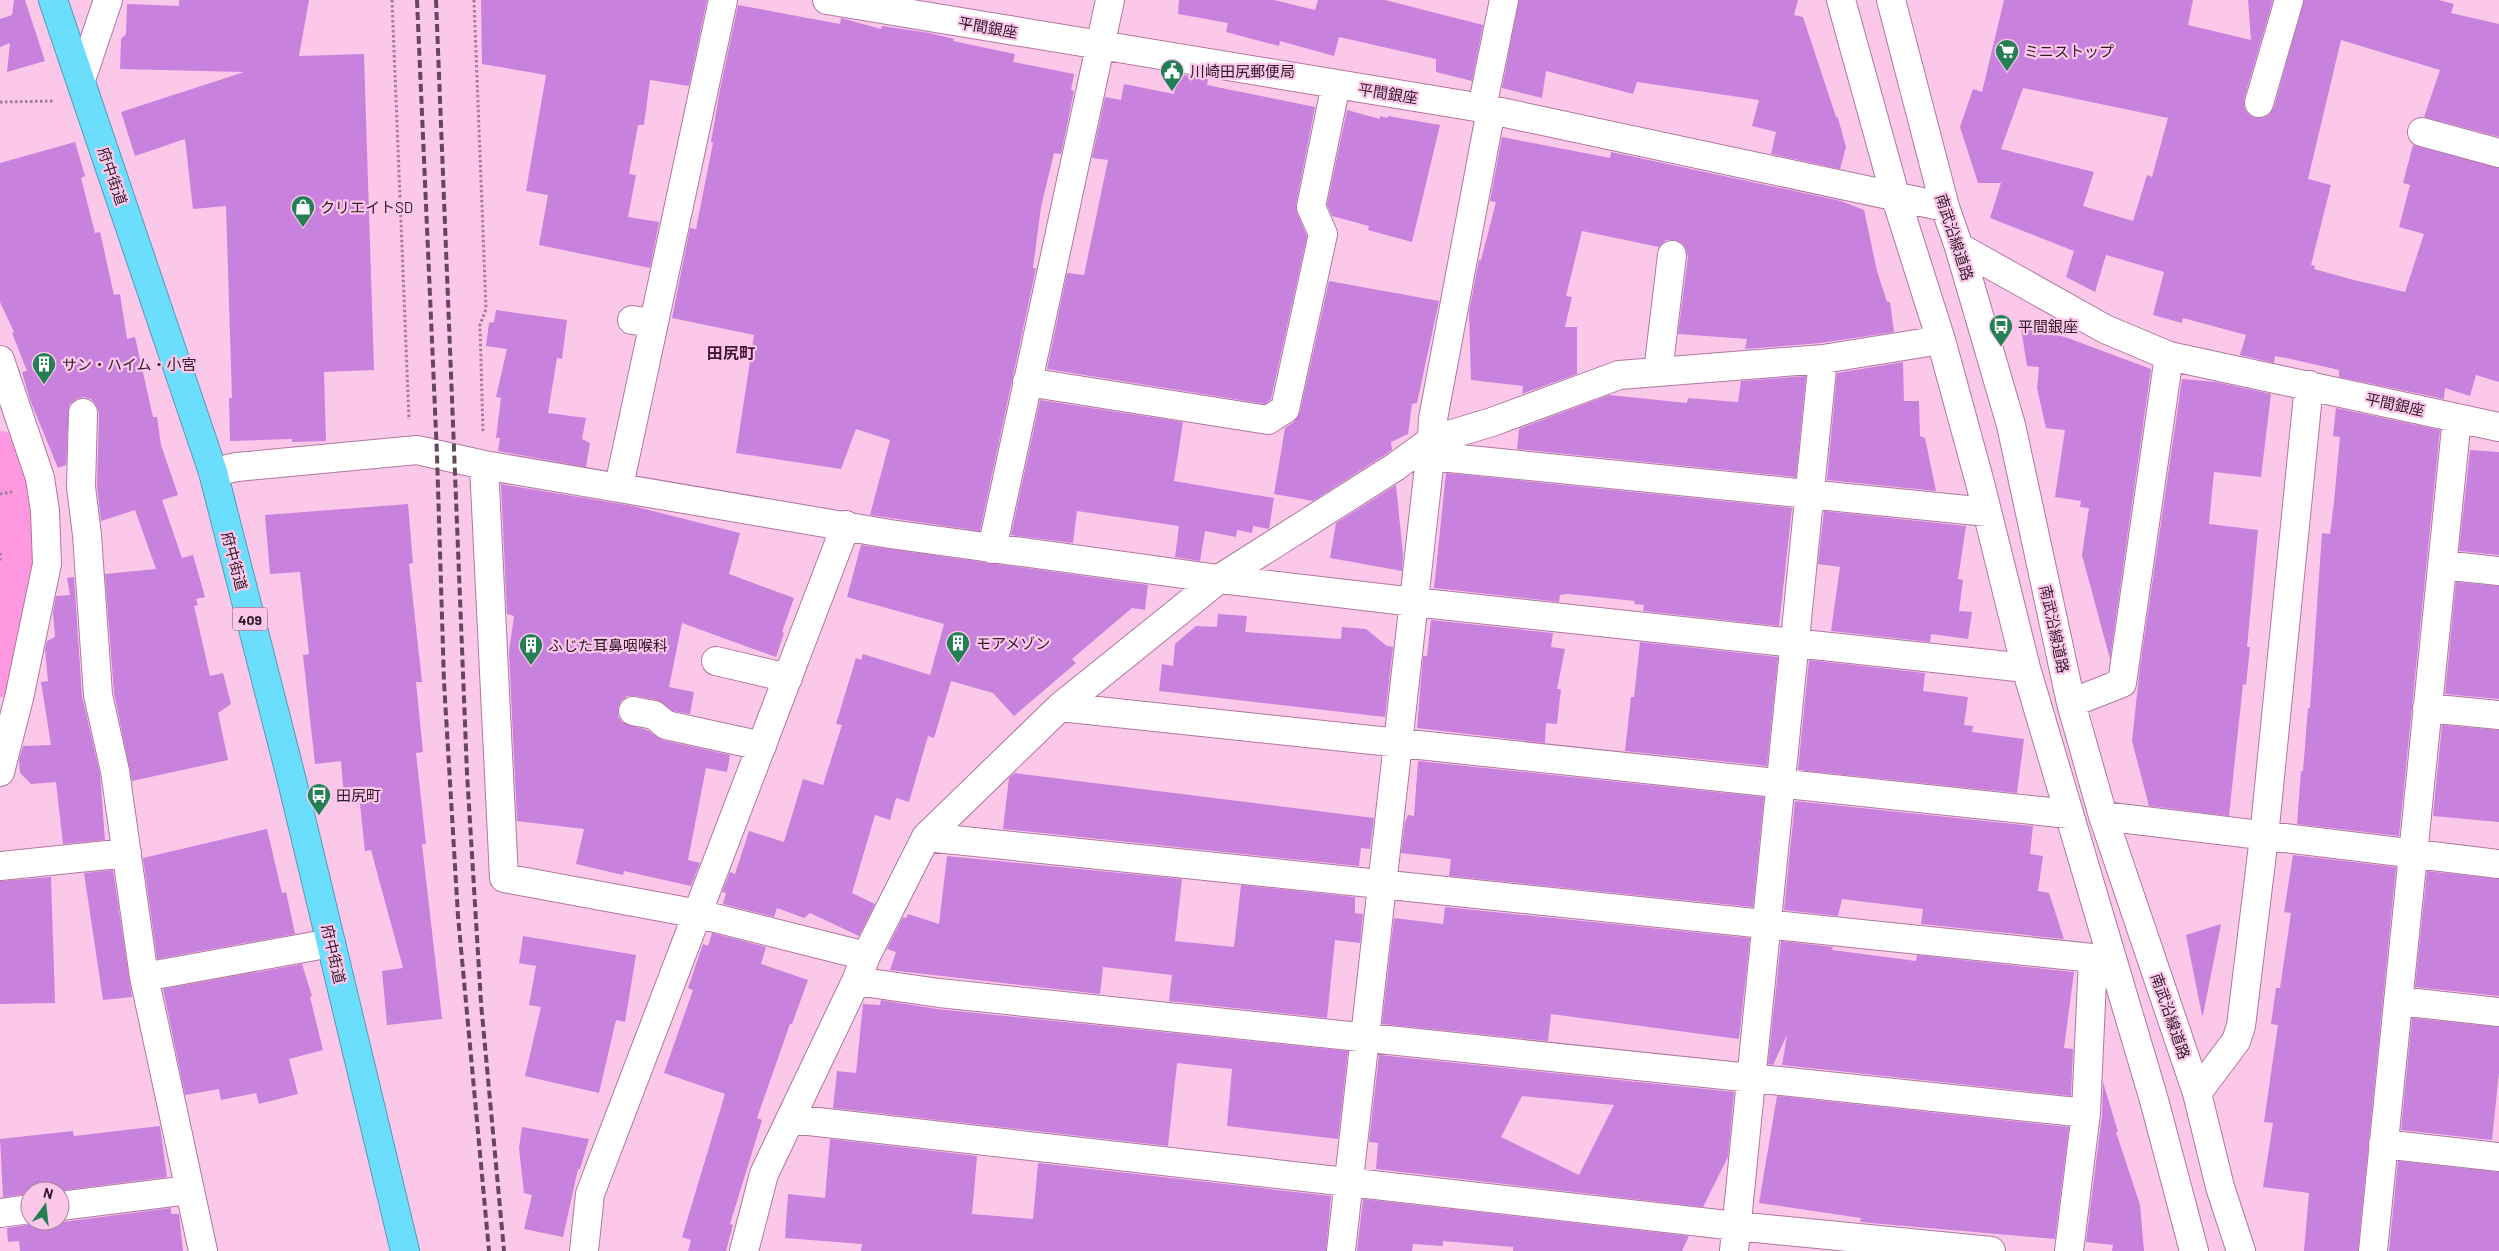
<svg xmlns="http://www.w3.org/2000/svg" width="2499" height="1251" viewBox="0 0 2499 1251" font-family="Barlow,'Noto Sans JP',sans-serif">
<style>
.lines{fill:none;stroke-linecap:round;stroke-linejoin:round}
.river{stroke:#fe99e1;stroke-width:60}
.building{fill:#c881dd;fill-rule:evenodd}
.minor-casing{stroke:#b0779f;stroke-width:30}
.highway-casing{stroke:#5799b4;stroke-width:30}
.path{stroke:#a47d97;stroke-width:3;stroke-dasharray:2.5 2.5;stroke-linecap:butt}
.minor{stroke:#fff;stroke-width:28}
.highway{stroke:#6bdefe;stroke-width:28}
.rail{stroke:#66475c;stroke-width:4;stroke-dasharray:8 4;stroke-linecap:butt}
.labels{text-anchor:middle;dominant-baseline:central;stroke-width:4.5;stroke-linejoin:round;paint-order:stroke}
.shield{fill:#fbc8ea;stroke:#6e4e64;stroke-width:1}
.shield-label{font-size:14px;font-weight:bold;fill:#311a2a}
.street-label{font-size:15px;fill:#311a2a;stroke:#fbc8ea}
.poi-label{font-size:15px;fill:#311a2a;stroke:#fbc8ea;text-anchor:start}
.neighbourhood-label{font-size:16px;font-weight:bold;fill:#46153a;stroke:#fbc8ea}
</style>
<rect width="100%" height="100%" fill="#fbc8ea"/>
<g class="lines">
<path class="river" d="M 0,461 L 21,535 L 15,610 L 0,667"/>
</g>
<path class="building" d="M 14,0 L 25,0 L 45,61 L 7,72 L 10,43 L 0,47 L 0,19 L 12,15 Z
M 179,0 L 309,0 L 299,56 L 364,54 L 374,370 L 324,372 L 326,441 L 292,442 L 292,439 L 230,441 L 229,398 L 232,398 L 226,206 L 193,209 L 185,139 L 135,156 L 121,112 L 244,72 L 120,69 L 121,39 L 126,34 L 127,4 L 179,6 Z
M 481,0 L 707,0 L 689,86 L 650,80 L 644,125 L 638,125 L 629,174 L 636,175 L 628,217 L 659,222 L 650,268 L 539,245 L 548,195 L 526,191 L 546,75 L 482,64 Z
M 1179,0 L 1274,0 L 1315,10 L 1318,0 L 1385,0 L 1483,25 L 1472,81 L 1436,72 L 1436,59 L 1339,37 L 1334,56 L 1280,41 L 1279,46 L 1226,32 L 1228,23 L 1178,14 Z
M 1519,0 L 1798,0 L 1794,15 L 1803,17 L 1836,117 L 1838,118 L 1846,147 L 1840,169 L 1771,154 L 1776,132 L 1752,126 L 1759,100 L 1637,82 L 1633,94 L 1546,71 L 1542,98 L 1502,88 Z
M 2004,0 L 2193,0 L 2188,25 L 2251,40 L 2248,0 L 2273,0 L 2244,99 L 2244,107 L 2247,113 L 2255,118 L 2263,118 L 2269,115 L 2274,107 L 2304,0 L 2439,0 L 2454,4 L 2451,13 L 2499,24 L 2499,137 L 2424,117 L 2440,70 L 2341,40 L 2308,179 L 2331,185 L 2311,265 L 2315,266 L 2314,269 L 2350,279 L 2405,292 L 2424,234 L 2399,227 L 2410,185 L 2403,183 L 2413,145 L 2499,168 L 2499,382 L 2476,375 L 2470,396 L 2445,388 L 2444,399 L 2339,377 L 2339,370 L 2291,359 L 2275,356 L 2274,363 L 2240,355 L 2246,335 L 2183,318 L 2182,323 L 2153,315 L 2164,272 L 2106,255 L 2095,292 L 2066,277 L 2074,251 L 1990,218 L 2001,183 L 1978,183 L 1960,127 L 1973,89 L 1982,92 ZM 2023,88 L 2168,118 L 2152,177 L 2147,175 L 2133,221 L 2083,206 L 2094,172 L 2001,149 Z
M 738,5 L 840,24 L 841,18 L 881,29 L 882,26 L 930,33 L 954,39 L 953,41 L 1015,54 L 1013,62 L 1074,74 L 1071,90 L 1074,91 L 1061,154 L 1054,153 L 1041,207 L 1033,268 L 1036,268 L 980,531 L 870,515 L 890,440 L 856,429 L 841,469 L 736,453 L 754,335 L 672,318 L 690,228 L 696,229 L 713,143 L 711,142 L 720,90 Z
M 1178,74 L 1208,79 L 1207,85 L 1315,107 L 1296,204 L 1297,213 L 1307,236 L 1271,399 L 1265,404 L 1047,369 L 1067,273 L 1084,275 L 1108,160 L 1092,158 L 1105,97 L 1121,100 L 1124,84 L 1174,94 Z
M 1347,110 L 1380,119 L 1380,116 L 1388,118 L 1388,116 L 1440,125 L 1412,242 L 1368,230 L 1369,226 L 1332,216 L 1327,205 Z
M 1502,137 L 1610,158 L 1611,152 L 1841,201 L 1864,210 L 1877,271 L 1887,302 L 1890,302 L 1894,332 L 1821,343 L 1745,349 L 1747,339 L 1678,334 L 1688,257 L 1686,249 L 1682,243 L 1674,240 L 1666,240 L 1659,247 L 1582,231 L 1566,296 L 1572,297 L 1565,327 L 1577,327 L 1577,374 L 1522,394 L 1523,386 L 1471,380 L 1469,312 L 1479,260 L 1481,260 L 1496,202 L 1490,201 Z
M 75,142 L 85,176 L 81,178 L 95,233 L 100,232 L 114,295 L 120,294 L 127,339 L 135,337 L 153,417 L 157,417 L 161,445 L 178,495 L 162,500 L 182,558 L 193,555 L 205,597 L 196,599 L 198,605 L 194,606 L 210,676 L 223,673 L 231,704 L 218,713 L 228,760 L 132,781 L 114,693 L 105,574 L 156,569 L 135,510 L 101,521 L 97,486 L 99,413 L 96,405 L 91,399 L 84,397 L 76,399 L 69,405 L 66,465 L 58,468 L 30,400 L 22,372 L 27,371 L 12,333 L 14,332 L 0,302 L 0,163 Z
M 1329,281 L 1439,301 L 1417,403 L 1412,404 L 1408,434 L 1391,442 L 1392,450 L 1386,454 L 1313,501 L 1274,494 L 1285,428 L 1294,422 L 1300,412 Z
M 496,310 L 567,320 L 562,359 L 557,358 L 548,413 L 586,418 L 582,439 L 590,443 L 586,467 L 498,451 L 500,438 L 496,438 L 501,398 L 496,397 L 507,349 L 486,346 L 489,323 L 494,322 Z
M 2021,328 L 2065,337 L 2151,369 L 2110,659 L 2082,555 L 2089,508 L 2080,507 L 2081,501 L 2055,497 L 2065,430 L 2046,428 L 2037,388 L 2039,367 L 2027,366 Z
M 1903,362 L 1904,401 L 1919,401 L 1920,436 L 1925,438 L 1936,491 L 1827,480 L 1837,373 Z
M 1806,376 L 1796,477 L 1517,449 L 1519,429 L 1609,395 L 1687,403 L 1688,398 L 1738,402 L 1741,381 Z
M 2182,379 L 2216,382 L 2271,394 L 2261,477 L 2214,472 L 2209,524 L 2258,530 L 2247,647 L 2250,647 L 2246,685 L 2243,684 L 2229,816 L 2149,806 L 2132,741 L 2140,667 Z
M 1040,400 L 1183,422 L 1174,481 L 1274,498 L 1269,529 L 1253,526 L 1252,533 L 1237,530 L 1236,537 L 1205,531 L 1200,561 L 1175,557 L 1179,526 L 1077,511 L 1073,543 L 1011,535 Z
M 2336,408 L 2440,430 L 2399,836 L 2297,824 L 2301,771 L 2303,771 L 2308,708 L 2310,708 L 2322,533 L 2330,534 L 2334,502 L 2340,437 L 2333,436 Z
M 2470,450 L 2499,452 L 2499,555 L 2459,551 Z
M 1446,473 L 1792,508 L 1779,626 L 1643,611 L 1644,605 L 1634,604 L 1635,601 L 1568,594 L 1560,595 L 1559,602 L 1434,588 Z
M 501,484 L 633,506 L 740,533 L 729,574 L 794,598 L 782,632 L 784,633 L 776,657 L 682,623 L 669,687 L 694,692 L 690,714 L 673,711 L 657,700 L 636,696 L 627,696 L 621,701 L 618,708 L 618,717 L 623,723 L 647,730 L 662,740 L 730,755 L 727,772 L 706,768 L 688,860 L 700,863 L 691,886 L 624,871 L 623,875 L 576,864 L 584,829 L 517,821 L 509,651 L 514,616 L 507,614 Z
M 1396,485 L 1403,554 L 1402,571 L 1330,558 L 1336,523 Z
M 408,504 L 413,563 L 409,564 L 422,682 L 416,682 L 423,752 L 416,753 L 426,844 L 422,844 L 442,1019 L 387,1025 L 382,971 L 403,968 L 371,850 L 365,851 L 359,795 L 344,796 L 341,761 L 315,764 L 303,655 L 309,654 L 300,572 L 270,574 L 265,515 Z
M 1824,511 L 1966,526 L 1958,579 L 1963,580 L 1959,611 L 1972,612 L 1968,639 L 1931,634 L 1930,642 L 1831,631 L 1840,567 L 1818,564 Z
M 861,545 L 1148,585 L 1145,610 L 1132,608 L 1072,659 L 1076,663 L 1014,716 L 993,693 L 951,681 L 934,738 L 928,736 L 909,802 L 896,798 L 890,820 L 875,815 L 852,893 L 875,904 L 859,936 L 810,913 L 804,918 L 777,908 L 774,917 L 723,904 L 726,893 L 722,892 L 730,872 L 735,874 L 749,831 L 784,842 L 803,779 L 823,785 L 842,725 L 836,724 L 856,658 L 861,660 L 863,654 L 930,675 L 944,624 L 847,597 Z
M 74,577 L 82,696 L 100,774 L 105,840 L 63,844 L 56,782 L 31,784 L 20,773 L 19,760 L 23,746 L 51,745 L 41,682 L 48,681 L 45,649 L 47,641 L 55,637 L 53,612 L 56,596 L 70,595 L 67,578 Z
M 2456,582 L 2499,586 L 2499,699 L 2445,694 Z
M 1218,614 L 1247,616 L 1245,632 L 1341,639 L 1342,627 L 1366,629 L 1387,646 L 1393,647 L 1385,717 L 1159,691 L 1162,664 L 1173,666 L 1175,644 L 1196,626 L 1217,627 Z
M 1431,620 L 1553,633 L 1551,647 L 1565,649 L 1557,689 L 1561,689 L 1557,724 L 1546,723 L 1545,743 L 1417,728 L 1423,656 L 1427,656 Z
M 1640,642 L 1778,657 L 1767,766 L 1625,751 L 1631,697 L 1634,697 Z
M 1809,660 L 1925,673 L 1923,691 L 1968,697 L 1964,725 L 1973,726 L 1972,732 L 2024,739 L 2017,793 L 1798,770 Z
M 2442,725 L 2499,730 L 2499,822 L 2433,816 Z
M 1418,761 L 1764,797 L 1753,907 L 1449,876 L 1451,859 L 1401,853 L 1405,822 L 1408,815 L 1414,816 Z
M 1015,773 L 1374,818 L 1370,849 L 1361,848 L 1359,866 L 1003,829 L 1009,778 Z
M 1795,801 L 2033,826 L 2030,854 L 2043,856 L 2038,891 L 2049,893 L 2064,939 L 1921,924 L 1923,909 L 1842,899 L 1838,916 L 1784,910 Z
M 267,829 L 282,893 L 286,892 L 295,934 L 157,959 L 143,858 Z
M 2293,855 L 2396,867 L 2358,1251 L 2304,1251 L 2309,1193 L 2263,1187 L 2273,1123 L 2264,1122 L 2278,1025 L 2271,1024 L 2276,988 L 2280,988 L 2291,913 L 2284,912 Z
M 947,856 L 1182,879 L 1175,941 L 1234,947 L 1241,885 L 1355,897 L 1355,913 L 1363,914 L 1360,943 L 1335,940 L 1327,1018 L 1169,1001 L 1172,975 L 1103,967 L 1100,994 L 890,970 L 896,952 L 887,949 L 903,917 L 906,918 L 908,914 L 939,924 Z
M 113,870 L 132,997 L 103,1000 L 84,873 Z
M 2427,871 L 2499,879 L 2499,996 L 2415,987 Z
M 51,877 L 55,1003 L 0,1004 L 0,881 Z
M 1445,907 L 1750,938 L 1739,1039 L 1551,1014 L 1548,1041 L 1382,1024 L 1394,918 L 1443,924 Z
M 2221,924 L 2203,1015 L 2202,1015 L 2186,935 Z
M 712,933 L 766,947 L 761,964 L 808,980 L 792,1024 L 790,1024 L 757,1118 L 762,1120 L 730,1224 L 733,1225 L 726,1251 L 688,1251 L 691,1240 L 682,1237 L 725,1094 L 664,1073 L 693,990 L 688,988 L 703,944 L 708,946 Z
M 523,936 L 636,955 L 625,1022 L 616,1020 L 599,1093 L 525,1076 L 541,1007 L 529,1005 L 536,966 L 519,963 Z
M 1781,941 L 1833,947 L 1832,950 L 1916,961 L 1917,955 L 2074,972 L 2064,1048 L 2073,1049 L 2071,1096 L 1782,1065 L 1787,1035 L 1773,1065 L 1768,1064 Z
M 302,964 L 312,996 L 310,997 L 323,1050 L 289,1059 L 298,1094 L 259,1104 L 256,1093 L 221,1100 L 219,1089 L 185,1095 L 163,989 Z
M 881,1000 L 937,1009 L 1348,1051 L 1338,1139 L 1227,1126 L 1232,1069 L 1177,1063 L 1168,1146 L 833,1108 L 837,1071 L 856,1073 L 863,1004 L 880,1005 Z
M 2412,1018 L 2499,1027 L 2499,1072 L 2492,1140 L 2401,1130 Z
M 1379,1055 L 1734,1092 L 1728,1157 L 1703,1207 L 1376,1169 L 1378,1143 L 1369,1142 ZM 1522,1096 L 1614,1105 L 1579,1175 L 1501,1137 Z
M 2103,1082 L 2118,1132 L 2116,1132 L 2140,1205 L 2144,1251 L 2112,1251 L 2113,1245 L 2086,1242 L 2102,1115 Z
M 1777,1096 L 2069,1127 L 2055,1239 L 1860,1222 L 1861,1218 L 1759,1203 Z
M 160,1126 L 167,1177 L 57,1191 L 30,1191 L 30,1194 L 3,1197 L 0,1139 L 73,1131 L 74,1136 Z
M 522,1127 L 589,1139 L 580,1169 L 578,1169 L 563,1237 L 524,1229 L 532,1195 L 524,1193 L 519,1148 Z
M 830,1139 L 977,1156 L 972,1214 L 1033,1219 L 1038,1163 L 1331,1196 L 1326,1251 L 861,1251 L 862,1244 L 785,1238 L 788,1194 L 825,1198 Z
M 2398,1161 L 2499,1172 L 2499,1251 L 2389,1251 Z
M 1363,1199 L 1689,1236 L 1682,1251 L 1513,1251 L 1513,1247 L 1443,1241 L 1443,1246 L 1413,1244 L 1412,1251 L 1357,1251 Z
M 171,1208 L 171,1214 L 179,1214 L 183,1251 L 20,1251 L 19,1241 L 8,1242 L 7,1228 L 32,1224 L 40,1221 L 62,1222 Z"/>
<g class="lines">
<g class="minor-casing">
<path id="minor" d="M 827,0 L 1482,108 L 1945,207
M 1841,0 L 1895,195 L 1941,340 L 1980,483 L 2026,668 L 2154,1100 L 2194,1251
M 1891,0 L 1945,207 L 1959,247 L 2011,425 L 2071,703 L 2103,816 L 2197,1093 L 2220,1187 L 2241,1251
M 81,80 L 108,0
M 2259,103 L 2289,0
M 1482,108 L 1504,0
M 2422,132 L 2499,153
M 1959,247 L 2105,329 L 2169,356 L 2499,427
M 632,320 L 654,323
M 0,360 L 40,478 L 45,511 L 47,564 L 19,698 L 0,772
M 1658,372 L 1672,255
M 1027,382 L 1268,420 L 1285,409 L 1323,234 L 1311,207 L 1336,84
M 83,413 L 81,487 L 87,535 L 98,695 L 115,771 L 144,977 L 203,1251
M 1430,456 L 1987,512
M 484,465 L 504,878 L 699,914 L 866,956
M 213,472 L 237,467 L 417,450 L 484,465 L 890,534 L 1219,579 L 1414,602 L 2026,668
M 619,486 L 723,0
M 992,549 L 1110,0
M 2442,565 L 2499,571
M 716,661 L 788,678
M 2071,703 L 2122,683 L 2169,356
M 1060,707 L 2069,814
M 2427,708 L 2499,715
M 633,711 L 654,715 L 666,725 L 762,746
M 2103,816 L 2499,864
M 926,837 L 2112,960
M 0,866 L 127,853
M 144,977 L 331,943
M 856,981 L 939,993 L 2086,1113
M 2398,1001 L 2499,1012
M 2197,1093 L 2236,1041 L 2241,1026 L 2264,837 L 2309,385
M 791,1119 L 1736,1226 L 1991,1251
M 2383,1144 L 2499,1157
M 60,1206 L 189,1190
M 0,1213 L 30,1209
M 584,1251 L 590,1194 L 846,525
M 744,1251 L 764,1174 L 856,981 L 866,956 L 926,837 L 1060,707 L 1219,579 L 1395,467 L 1432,440 L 1492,422 L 1619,375 L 1823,359 L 1941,340
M 1341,1251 L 1432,440 L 1433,419 L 1491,110
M 1734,1251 L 1823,359
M 2069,1251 L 2086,1113 L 2093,958
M 2373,1251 L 2457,418"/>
</g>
<g class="highway-casing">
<path id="highway" d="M 53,0 L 213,472 L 292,781 L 405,1251"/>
</g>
<path class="path" d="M 392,0 L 409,420
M 474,0 L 486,309 L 480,325 L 483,433
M 0,102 L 54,101
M 0,494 L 12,492
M 0,553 L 0,561"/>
<use href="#minor" class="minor"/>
<use href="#highway" class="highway"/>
<path class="rail" d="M 417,0 L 437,455 L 444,682 L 458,916 L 489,1251
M 436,0 L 467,773 L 481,1003 L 504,1251"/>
</g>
<defs>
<g id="supermarket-pin" transform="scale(1.25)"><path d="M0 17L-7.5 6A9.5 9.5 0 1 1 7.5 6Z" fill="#257f55" stroke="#fbc8ea"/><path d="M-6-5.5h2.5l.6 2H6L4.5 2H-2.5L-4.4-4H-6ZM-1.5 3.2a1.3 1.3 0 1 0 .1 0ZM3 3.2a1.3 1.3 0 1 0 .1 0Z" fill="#fff"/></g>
<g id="civic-pin" transform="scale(1.25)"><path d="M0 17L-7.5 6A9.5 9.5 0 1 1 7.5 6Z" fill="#257f55" stroke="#fbc8ea"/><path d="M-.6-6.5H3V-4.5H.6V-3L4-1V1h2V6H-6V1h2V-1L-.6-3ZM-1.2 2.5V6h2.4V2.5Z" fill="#fff"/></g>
<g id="shop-pin" transform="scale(1.25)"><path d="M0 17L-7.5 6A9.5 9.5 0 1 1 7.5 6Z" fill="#257f55" stroke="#fbc8ea"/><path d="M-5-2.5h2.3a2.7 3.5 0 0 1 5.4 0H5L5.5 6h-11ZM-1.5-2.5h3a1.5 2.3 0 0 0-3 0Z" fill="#fff"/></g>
<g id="bus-pin" transform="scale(1.25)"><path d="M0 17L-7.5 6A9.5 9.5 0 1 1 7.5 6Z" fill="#257f55" stroke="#fbc8ea"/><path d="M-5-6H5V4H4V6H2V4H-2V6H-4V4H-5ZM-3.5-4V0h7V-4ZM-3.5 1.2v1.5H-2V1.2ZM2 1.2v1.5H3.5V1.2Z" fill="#fff"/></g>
<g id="building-pin" transform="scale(1.25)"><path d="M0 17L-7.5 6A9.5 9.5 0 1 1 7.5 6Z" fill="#257f55" stroke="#fbc8ea"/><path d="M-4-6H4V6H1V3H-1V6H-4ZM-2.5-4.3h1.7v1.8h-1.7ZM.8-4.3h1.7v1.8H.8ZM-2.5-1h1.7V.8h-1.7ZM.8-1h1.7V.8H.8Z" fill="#fff"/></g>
</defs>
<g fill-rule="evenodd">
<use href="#supermarket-pin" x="2007" y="51"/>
<use href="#civic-pin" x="1172" y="71"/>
<use href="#shop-pin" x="303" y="207"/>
<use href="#bus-pin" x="2001" y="326"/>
<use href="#building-pin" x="44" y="364"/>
<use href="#building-pin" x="958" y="643"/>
<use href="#building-pin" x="531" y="645"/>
<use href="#bus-pin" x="319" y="795"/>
</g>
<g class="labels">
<rect class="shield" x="232.5" y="607.5" width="35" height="23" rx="4"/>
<g class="shield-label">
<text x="250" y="619">409</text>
</g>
<g class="street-label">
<text transform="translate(988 27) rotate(10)">平間銀座</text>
<text transform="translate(1388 93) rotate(9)">平間銀座</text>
<text transform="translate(113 176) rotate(71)">府中街道</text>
<text transform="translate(1955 237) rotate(72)">南武沿線道路</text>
<text transform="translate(2395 404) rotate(12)">平間銀座</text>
<text transform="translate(235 561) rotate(75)">府中街道</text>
<text transform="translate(2055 629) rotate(78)">南武沿線道路</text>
<text transform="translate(334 954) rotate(77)">府中街道</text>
<text transform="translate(2171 1016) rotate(71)">南武沿線道路</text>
</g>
<g class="poi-label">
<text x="2024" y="51">ミニストップ</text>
<text x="1190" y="71">川崎田尻郵便局</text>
<text x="320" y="207">クリエイトSD</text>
<text x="2018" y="326">平間銀座</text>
<text x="62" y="364">サン・ハイム・小宮</text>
<text x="976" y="643">モアメゾン</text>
<text x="548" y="645">ふじた耳鼻咽喉科</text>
<text x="336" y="795">田尻町</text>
</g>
<g class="neighbourhood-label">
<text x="731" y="352">田尻町</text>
</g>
</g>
<g transform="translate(45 1206) rotate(15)"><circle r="24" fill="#fbc8ea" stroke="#aa829d"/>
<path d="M0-4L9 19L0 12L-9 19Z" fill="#257f55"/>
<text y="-8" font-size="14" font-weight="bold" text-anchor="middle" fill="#311a2a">N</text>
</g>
</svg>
